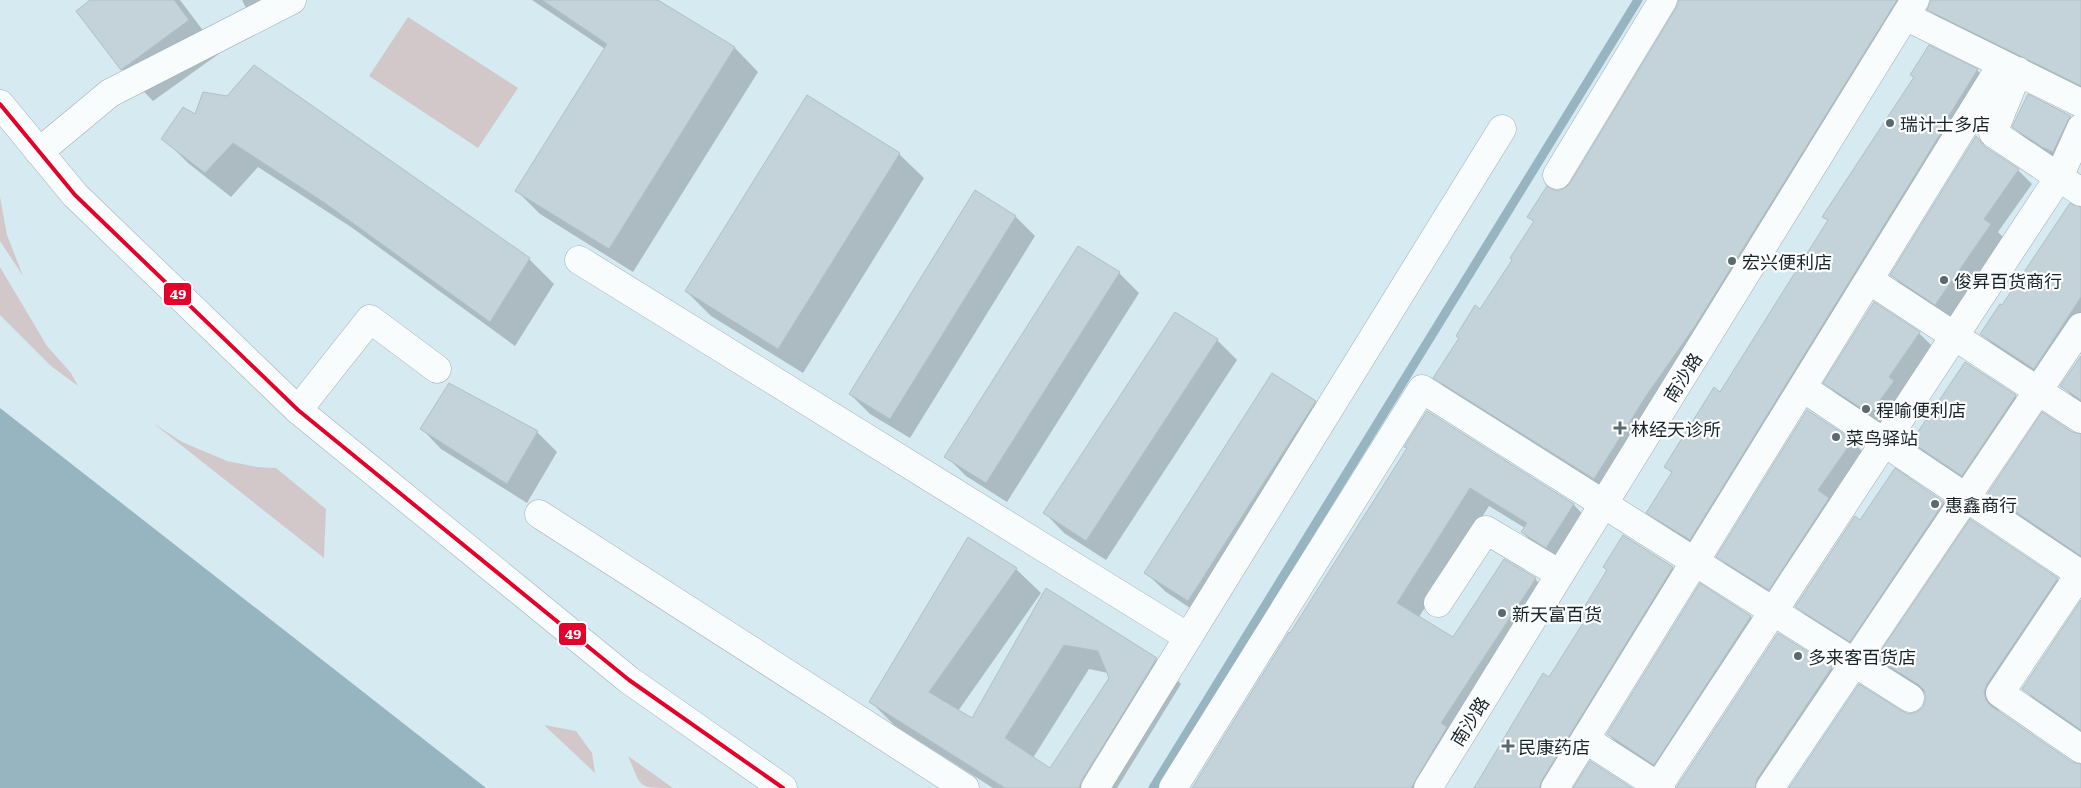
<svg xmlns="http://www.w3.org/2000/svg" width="2081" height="788" viewBox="0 0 2081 788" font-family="Literata,'Noto Sans SC',serif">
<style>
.green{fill:#d2c8ca}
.water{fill:#96b5c1}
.shadow{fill:#0003;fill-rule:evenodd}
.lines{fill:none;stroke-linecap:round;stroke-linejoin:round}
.stream{stroke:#96b5c1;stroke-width:9}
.building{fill:#c3d3d9;stroke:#b0c0c6;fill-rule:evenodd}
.minor-casing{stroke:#a0afb5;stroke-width:29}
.major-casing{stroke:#a0afb5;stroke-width:29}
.minor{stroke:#f9fcfd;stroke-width:28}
.major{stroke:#f9fcfd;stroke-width:28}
.bus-1-casing{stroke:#fff;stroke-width:8}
.bus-1{stroke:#e4002b;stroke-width:4}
.poi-dot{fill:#5a6a70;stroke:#fff;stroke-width:2}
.labels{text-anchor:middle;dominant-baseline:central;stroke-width:4.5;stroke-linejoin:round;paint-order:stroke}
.poi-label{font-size:18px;fill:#17252a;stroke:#fff;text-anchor:start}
.street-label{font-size:18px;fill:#17252a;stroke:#fff}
.line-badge{stroke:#fff;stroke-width:2}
.badge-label{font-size:14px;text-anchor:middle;font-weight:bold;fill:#fff}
</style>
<rect width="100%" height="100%" fill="#d6eaf2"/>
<path class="green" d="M 408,17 L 518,88 L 478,148 L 369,76 Z
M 0,197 L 7,235 L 23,276 L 0,241 Z
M 0,267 L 47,346 L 71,373 L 78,386 L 51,366 L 0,315 Z
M 153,423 L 182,442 L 227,461 L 257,467 L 276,468 L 326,509 L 324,558 Z
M 544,725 L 576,731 L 592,753 L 595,773 Z
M 628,756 L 673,788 C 636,788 642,788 628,756 Z"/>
<path class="water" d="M 0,408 L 486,788 L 0,788 Z"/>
<path class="shadow" d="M 93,0 L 180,0 L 220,53 L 153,101 L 122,69 Z
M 242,0 L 302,0 L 263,24 L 245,6 Z
M 532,0 L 656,0 L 735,48 L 758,72 L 633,272 L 540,214 L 517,191 L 605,49 Z
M 1680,0 L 1920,0 L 1608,492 L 1449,391 L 1435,378 L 1513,260 L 1534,222 L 1528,216 L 1557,192 L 1566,190 L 1571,184 L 1678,9 Z
M 1956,0 L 2081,0 L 2081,92 L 1943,23 L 1929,9 Z
M 1977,70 L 1990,84 L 1704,553 L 1662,526 L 1648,512 L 1672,473 L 1666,467 L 1721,393 L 1829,221 L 1824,216 L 1915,78 L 1912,75 Z
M 2028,96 L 2071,117 L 2081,127 L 2055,159 L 2028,141 L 2014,127 Z
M 196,116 L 529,259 L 554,284 L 515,346 L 351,227 L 258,167 L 231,197 L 188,163 L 163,138 Z
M 1976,138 L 1989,151 L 2018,170 L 2032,184 L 1998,232 L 2004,238 L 1950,318 L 1905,289 L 1892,275 Z
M 899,154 L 924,178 L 803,373 L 711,316 L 686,291 Z
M 2081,208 L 2081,335 L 2049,383 L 1996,348 L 1982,334 Z
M 1015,216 L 1035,236 L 910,438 L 870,414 L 850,394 Z
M 1119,273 L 1139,293 L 1007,502 L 966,476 L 946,456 Z
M 1919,333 L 1933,347 L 1885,427 L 1839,396 L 1825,383 Z
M 1217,340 L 1237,360 L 1106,560 L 1064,533 L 1045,513 Z
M 2081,357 L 2081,404 L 2061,386 Z
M 1965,363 L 2015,396 L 2029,410 L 1976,489 L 1927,456 L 1913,442 Z
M 1315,402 L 1335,421 L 1208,620 L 1166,592 L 1146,573 Z
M 1427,412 L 1574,505 L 1592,524 L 1566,566 L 1541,551 L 1522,532 L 1525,528 L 1489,506 L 1419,617 L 1453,639 L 1535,579 L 1554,597 L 1441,788 L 1194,788 L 1408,449 Z
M 422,429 L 537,432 L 557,452 L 527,503 L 441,449 Z
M 2072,433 L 2081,436 L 2081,559 L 2004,508 L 1989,493 Z
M 1852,441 L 1866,455 L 1783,603 L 1731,570 L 1718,557 Z
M 1944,503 L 1957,516 L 1864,654 L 1810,620 L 1797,607 L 1861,521 Z
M 1971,521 L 2057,579 L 2072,594 L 1998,708 L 2000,713 L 2072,763 L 2081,765 L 2081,788 L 1790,788 L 1902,713 L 1910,715 L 1918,713 L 1925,707 L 1927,699 L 1925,693 L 1892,672 L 1878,658 Z
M 1673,568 L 1687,582 L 1560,788 L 1476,788 L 1584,624 L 1578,619 Z
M 1016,569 L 1041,593 L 958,711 L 972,720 L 1047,590 L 1156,659 L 1181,684 L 1117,788 L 993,788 L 895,726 L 871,702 ZM 1089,669 L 1108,673 L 1110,678 L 1050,770 L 1033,758 Z
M 1700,585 L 1751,617 L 1764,631 L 1668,777 L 1622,748 L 1608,734 Z
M 2081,603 L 2081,733 L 2038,703 L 2023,689 Z
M 1778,635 L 1832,668 L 1846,683 L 1775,788 L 1677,788 Z"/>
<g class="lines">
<path class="stream" d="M 1153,788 L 1638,0"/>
</g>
<path class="building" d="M 90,0 L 174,0 L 189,20 L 121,70 L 76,11 Z
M 542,0 L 658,0 L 735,47 L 609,249 L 515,191 L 607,44 Z
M 1679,0 L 1897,0 L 1695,326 L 1646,396 L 1594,479 L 1433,378 L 1459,338 L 1456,336 L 1475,305 L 1480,309 L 1512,260 L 1510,258 L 1534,221 L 1527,217 L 1547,186 L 1557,191 L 1565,188 L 1570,183 L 1676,8 Z
M 1931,0 L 2081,0 L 2081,86 L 1927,10 Z
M 1929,45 L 1978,69 L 1948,117 L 1950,118 L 1690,540 L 1646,513 L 1672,472 L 1664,467 L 1714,387 L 1720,392 L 1828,220 L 1822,217 L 1914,77 L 1910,75 Z
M 254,65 L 530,258 L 490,322 L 325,203 L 233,143 L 205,173 L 161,139 L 183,107 L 195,114 L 203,92 L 227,96 Z
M 2028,94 L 2071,116 L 2067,122 L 2053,152 L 2042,147 L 2012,127 Z
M 807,95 L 900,153 L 778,349 L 685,291 Z
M 1976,136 L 1984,146 L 2019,169 L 1984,219 L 1991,224 L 1935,305 L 1890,275 Z
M 975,190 L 1016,216 L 890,419 L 849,394 Z
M 2070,203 L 2081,207 L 2081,297 L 2034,369 L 1980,334 L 2000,304 L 2002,305 Z
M 1078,246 L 1120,272 L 986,483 L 944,457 Z
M 1874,302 L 1920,332 L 1889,377 L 1894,381 L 1870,414 L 1823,383 Z
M 1175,312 L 1218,339 L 1086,541 L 1043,513 Z
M 2081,356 L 2081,400 L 2060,386 Z
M 1965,362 L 2016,395 L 1962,476 L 1911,442 Z
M 1272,373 L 1316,401 L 1188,601 L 1144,573 Z
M 449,383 L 538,431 L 507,484 L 420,429 Z
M 1807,410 L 1853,440 L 1818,490 L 1829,498 L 1769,590 L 1716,557 Z
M 1427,411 L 1574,504 L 1546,548 L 1521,532 L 1527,523 L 1470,488 L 1397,603 L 1453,637 L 1504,559 L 1536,578 L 1441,723 L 1447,727 L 1411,788 L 1192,788 L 1289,632 L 1290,633 L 1407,448 L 1404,447 Z
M 2042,412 L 2072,432 L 2081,434 L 2081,556 L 1988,493 Z
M 1895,468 L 1944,502 L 1850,642 L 1795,607 L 1855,516 L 1860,520 Z
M 1970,519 L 2058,578 L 1987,684 L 1984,692 L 1986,700 L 1991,706 L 2072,762 L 2081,764 L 2081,788 L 1789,788 L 1859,684 L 1902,711 L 1909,714 L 1917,712 L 1923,707 L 1926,698 L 1924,690 L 1919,685 L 1876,658 Z
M 1623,535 L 1673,567 L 1542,780 L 1539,788 L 1474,788 L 1543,673 L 1549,677 L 1583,623 L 1577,619 L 1607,570 L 1603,567 Z
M 968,537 L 1017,568 L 929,692 L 972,718 L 1046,588 L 1157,658 L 1082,780 L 1079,788 L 1005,788 L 869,702 ZM 1064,645 L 1098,651 L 1109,678 L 1050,768 L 1005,738 Z
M 1700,583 L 1751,616 L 1654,765 L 1607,734 Z
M 2081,600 L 2081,730 L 2022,689 Z
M 1778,633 L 1832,667 L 1757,779 L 1755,788 L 1676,788 Z
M 1590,761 L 1632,788 L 1573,788 Z"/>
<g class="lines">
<g class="minor-casing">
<path id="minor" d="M 1905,16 L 2081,103
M 2018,71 L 1993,133 L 2081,192
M 39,152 L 110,93 L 292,0
M 1557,175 L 1663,0
M 579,260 L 1188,637
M 1869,280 L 2081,419
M 1803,388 L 2080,574
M 298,410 L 370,319 L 437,369
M 539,514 L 965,788
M 2081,572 L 2000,693 L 2081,749
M 1438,603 L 1486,530 L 1560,574
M 1585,739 L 1661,788
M 1095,788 L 1502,129
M 1173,788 L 1422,389 L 1910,698
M 1428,788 L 1915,0
M 1555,788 L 2002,64
M 1657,788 L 2059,177 L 2081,128
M 1770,788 L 2081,327"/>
</g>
<g class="major-casing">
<path id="major" d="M 0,104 L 75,195 L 298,410 L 629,680 L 783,788"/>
</g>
<use href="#minor" class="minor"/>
<use href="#major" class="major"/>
<g class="bus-1-casing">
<path id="bus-1" d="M 0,104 L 75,195 L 298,410 L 629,680 L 783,788"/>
</g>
<use href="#bus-1" class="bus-1"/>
</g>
<g class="poi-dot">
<circle cx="1890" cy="123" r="5"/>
<circle cx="1732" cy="261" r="5"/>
<circle cx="1944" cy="280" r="5"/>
<circle cx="1866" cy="409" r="5"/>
<path d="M1617.5 420.5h5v5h5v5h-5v5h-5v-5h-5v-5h5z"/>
<circle cx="1836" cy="437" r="5"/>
<circle cx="1935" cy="504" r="5"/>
<circle cx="1502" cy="613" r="5"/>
<circle cx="1798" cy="656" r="5"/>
<path d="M1505.5 738.5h5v5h5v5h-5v5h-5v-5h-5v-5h5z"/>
</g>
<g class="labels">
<g class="poi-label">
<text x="1900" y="123">瑞计士多店</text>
<text x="1742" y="261">宏兴便利店</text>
<text x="1954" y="280">俊昇百货商行</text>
<text x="1876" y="409">程喻便利店</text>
<text x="1631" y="428">林经天诊所</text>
<text x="1846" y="437">菜鸟驿站</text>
<text x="1945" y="504">惠鑫商行</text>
<text x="1512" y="613">新天富百货</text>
<text x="1808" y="656">多来客百货店</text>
<text x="1518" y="746">民康药店</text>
</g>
<g class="street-label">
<text transform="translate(1682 377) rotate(-58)">南沙路</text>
<text transform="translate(1469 721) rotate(-58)">南沙路</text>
</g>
</g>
<g class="line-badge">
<rect x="163" y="282" width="29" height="24" rx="5" fill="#e4002b"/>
<rect x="558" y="622" width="29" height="24" rx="5" fill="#e4002b"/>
</g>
<g class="badge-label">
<text x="178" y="299">49</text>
<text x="573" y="639">49</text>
</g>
</svg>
